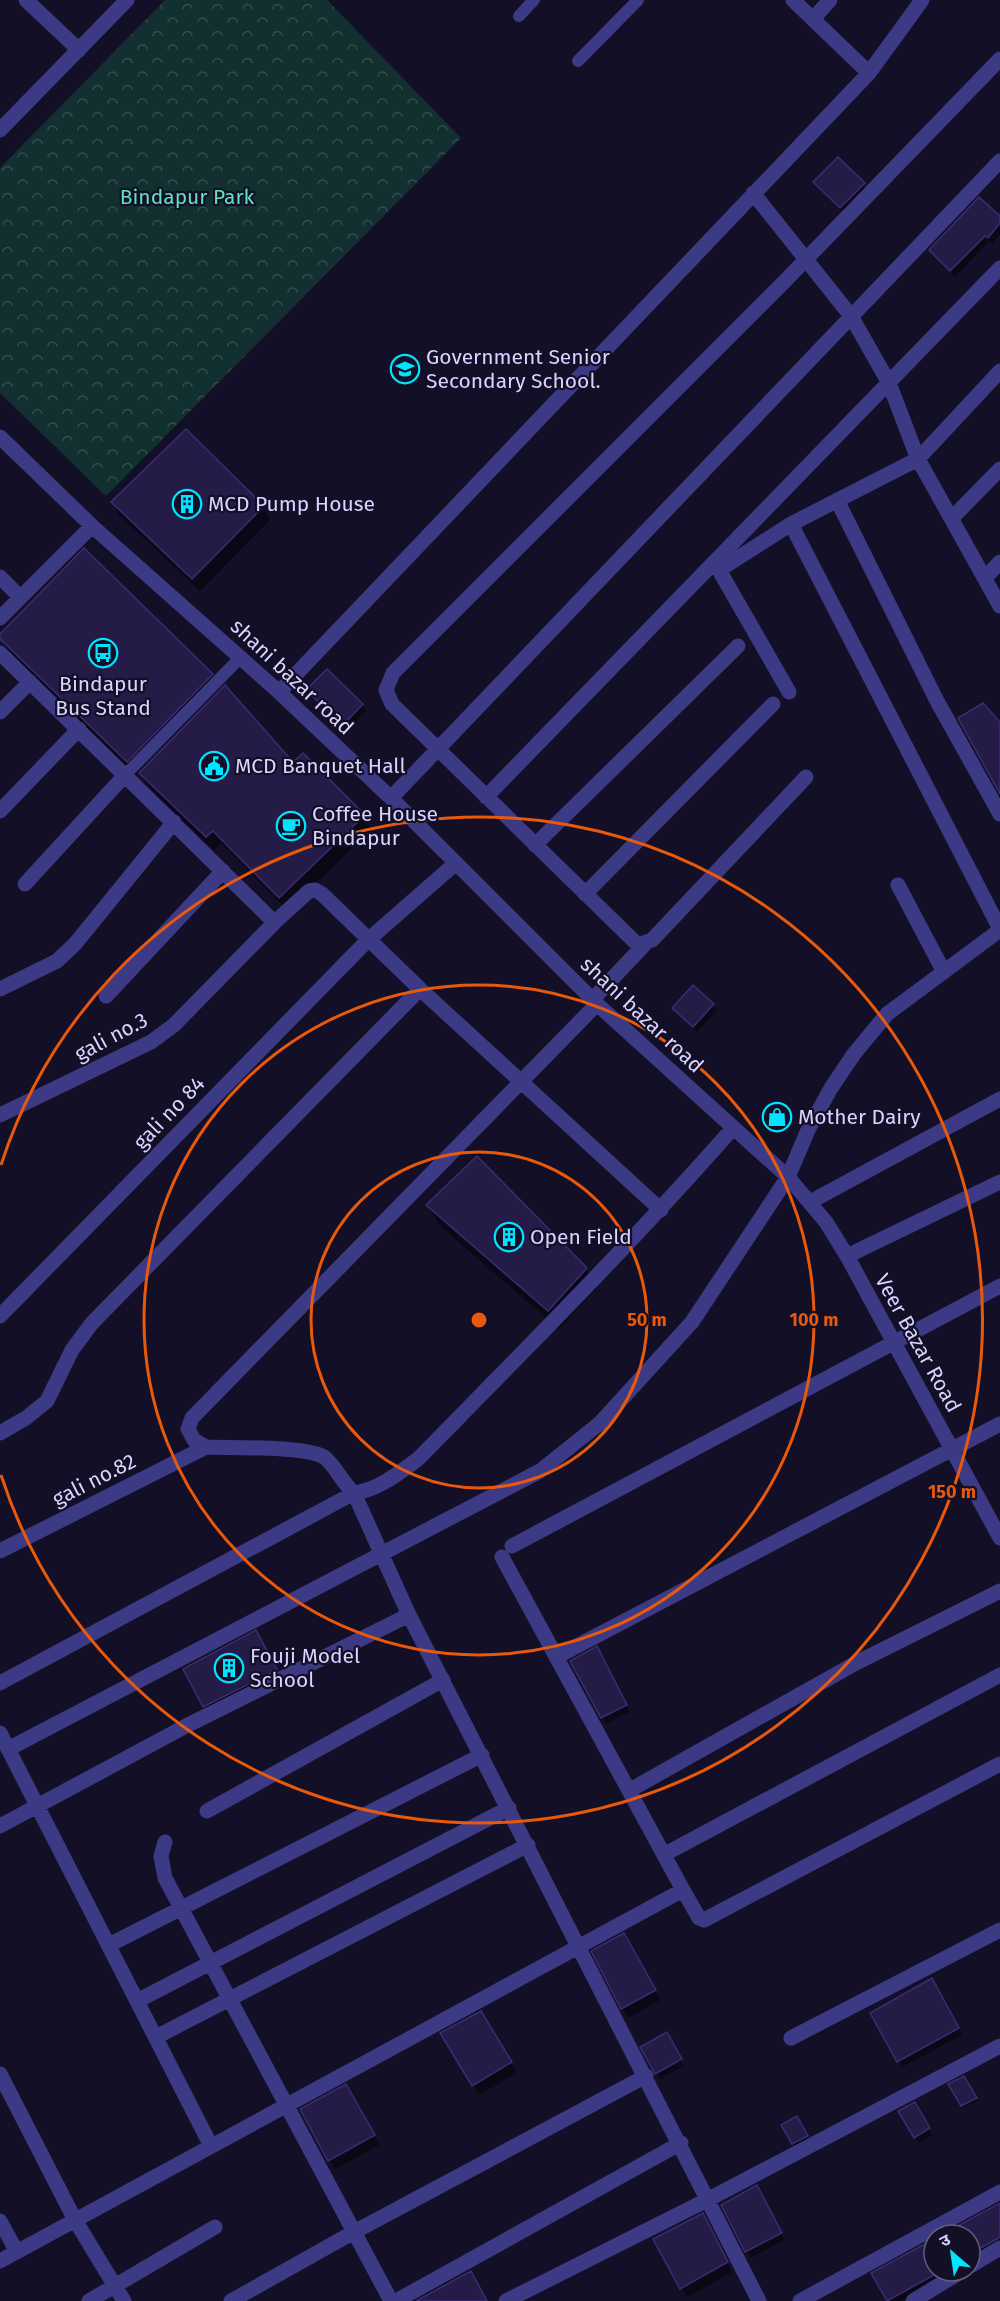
<svg xmlns="http://www.w3.org/2000/svg" width="1000" height="2301" viewBox="0 0 1000 2301" font-family="'Fira Sans','Noto Sans Devanagari',sans-serif">
<style>
.forest{fill:url(#forest-crowns)}
.shadow{fill:#0007}
.building{fill:#241b47;stroke:#3b2d73;stroke-width:1.5}
.lines{fill:none;stroke-linecap:round;stroke-linejoin:round}
.lane{stroke:#3d3a85;stroke-width:12}
.street{stroke:#3d3a85;stroke-width:15}
.ring{fill:none;stroke:#e8590c;stroke-width:3}
.labels{text-anchor:middle;dominant-baseline:central;stroke-width:4.5;stroke-linejoin:round;paint-order:stroke}
.park-label{font-size:21px;fill:#5fe0c0;stroke:#130f26}
.poi-label{font-size:21px;fill:#d9d4ff;stroke:#130f26;text-anchor:start}
.street-label{font-size:21px;fill:#d9d4ff;stroke:#130f26}
.centre{fill:#e8590c;stroke:#130f26;stroke-width:3}
.ring-label{font-size:18px;text-anchor:middle;font-weight:bold;fill:#e8590c;stroke:#130f26;stroke-width:4.5;stroke-linejoin:round;paint-order:stroke}
</style>
<defs>
<pattern id="forest-crowns" width="20" height="18" patternUnits="userSpaceOnUse" patternTransform="scale(1.5)"><rect width="20" height="18" fill="#12302f"/><path d="M2 6a3 3 0 1 1 6 0M12 15a3 3 0 1 1 6 0" fill="none" stroke="#344d4e"/></pattern>
</defs>
<rect width="100%" height="100%" fill="#130f26"/>
<path class="forest" d="M 165,0 L 327,0 L 461,138 L 106,496 L 0,393 L 0,168 Z"/>
<path class="shadow" d="M 815,182 L 863,184 L 867,190 L 844,214 Z
M 1000,218 L 1000,234 L 992,244 L 989,241 L 955,277 L 931,250 Z
M 186,431 L 263,507 L 270,520 L 200,591 L 120,516 L 112,503 Z
M 0,636 L 212,675 L 219,688 L 135,774 L 7,650 Z
M 308,690 L 362,705 L 366,711 L 347,731 Z
M 293,764 L 363,816 L 371,829 L 288,911 L 221,843 L 214,850 L 148,786 L 140,773 Z
M 713,1005 L 717,1011 L 697,1032 L 674,1008 Z
M 476,1159 L 586,1269 L 597,1288 L 559,1329 L 439,1225 L 428,1206 Z
M 261,1642 L 281,1680 L 210,1716 L 204,1706 Z
M 600,1655 L 629,1712 L 606,1724 L 572,1662 Z
M 624,1935 L 660,2000 L 628,2018 L 622,2008 Z
M 931,1980 L 962,2035 L 902,2067 L 872,2014 Z
M 481,2013 L 517,2073 L 479,2095 L 442,2034 Z
M 666,2034 L 684,2066 L 660,2079 L 642,2047 Z
M 964,2078 L 977,2101 L 963,2108 L 950,2085 Z
M 346,2086 L 379,2145 L 335,2170 L 302,2110 Z
M 914,2104 L 932,2135 L 919,2143 L 900,2111 Z
M 796,2118 L 811,2143 L 797,2150 L 783,2126 Z
M 756,2187 L 785,2240 L 750,2258 L 723,2205 Z
M 1000,2205 L 1000,2246 L 970,2263 L 970,2235 L 945,2235 Z
M 708,2225 L 732,2272 L 687,2297 L 655,2240 Z
M 934,2241 L 934,2271 L 956,2271 L 903,2301 L 889,2301 L 873,2274 Z"/>
<path class="building" d="M 838,157 L 865,183 L 840,208 L 813,182 Z
M 979,197 L 1000,216 L 1000,223 L 988,238 L 985,236 L 950,271 L 929,250 Z
M 186,429 L 264,506 L 192,579 L 111,502 Z
M 84,548 L 213,674 L 127,762 L 0,639 L 0,634 Z
M 327,669 L 363,704 L 343,725 L 306,690 Z
M 225,685 L 293,762 L 303,753 L 365,815 L 279,898 L 213,831 L 206,837 L 139,773 Z
M 983,703 L 1000,722 L 1000,794 L 958,718 Z
M 693,985 L 714,1004 L 693,1027 L 672,1008 Z
M 477,1156 L 587,1268 L 548,1311 L 426,1205 Z
M 256,1630 L 277,1670 L 203,1707 L 183,1669 Z
M 597,1646 L 627,1705 L 601,1718 L 570,1661 Z
M 624,1933 L 656,1990 L 621,2009 L 591,1951 Z
M 932,1978 L 959,2028 L 897,2062 L 870,2013 Z
M 481,2011 L 512,2062 L 472,2086 L 440,2033 Z
M 667,2032 L 682,2059 L 655,2074 L 640,2047 Z
M 964,2076 L 977,2098 L 961,2106 L 948,2084 Z
M 346,2084 L 375,2135 L 328,2161 L 300,2109 Z
M 915,2102 L 930,2128 L 914,2138 L 898,2111 Z
M 797,2116 L 808,2136 L 792,2144 L 781,2125 Z
M 757,2185 L 782,2233 L 745,2252 L 721,2205 Z
M 1000,2203 L 1000,2237 L 997,2239 L 970,2254 L 970,2235 L 941,2235 Z
M 703,2213 L 728,2262 L 680,2289 L 653,2239 Z
M 934,2239 L 934,2275 L 887,2301 L 871,2273 Z
M 471,2271 L 487,2301 L 416,2301 Z"/>
<g class="lines">
<path class="lane" d="M 519,16 L 534,0
M 578,61 L 638,0
M 126,774 L 241,657"/>
<path class="street" d="M 26,0 L 79,50
M 793,0 L 869,73
M 813,19 L 830,0
M 0,130 L 127,0
M 753,193 L 851,316 L 889,383 L 918,459 L 1000,606
M 0,437 L 92,526 L 279,692 L 391,798 L 597,1004 L 788,1177 L 826,1222 L 847,1256 L 1000,1538
M 837,500 L 937,701 L 1000,814
M 952,518 L 1000,469
M 791,524 L 1000,929
M 0,577 L 20,597
M 985,578 L 1000,562
M 0,618 L 92,526
M 0,653 L 271,919 L 276,921 L 309,891 L 315,890 L 322,894 L 420,989 L 661,1210
M 279,692 L 869,73 L 922,0
M 789,692 L 719,570 L 791,524 L 918,459 L 1000,371
M 0,712 L 30,682
M 806,777 L 652,940 L 638,945 L 392,704 L 386,690 L 393,673 L 784,282 L 1000,59
M 486,797 L 1000,268
M 391,798 L 1000,161
M 0,811 L 79,729
M 535,845 L 738,646
M 25,884 L 126,774
M 898,885 L 944,972
M 585,894 L 773,704
M 0,989 L 57,961 L 75,944 L 174,822
M 106,996 L 223,871
M 593,999 L 644,945
M 597,1004 L 192,1418 L 188,1429 L 194,1440 L 206,1447 C 231,1448 306,1446 324,1457 C 336,1466 342,1483 354,1493 C 378,1490 399,1473 418,1459 C 525,1350 632,1243 733,1128
M 0,1115 L 151,1042 L 174,1025 L 276,921
M 810,1202 L 1000,1099
M 847,1256 L 1000,1182
M 0,1316 L 368,940 L 456,863
M 0,1433 L 26,1418 L 47,1401 L 72,1350 L 92,1323 L 420,989
M 512,1546 L 1000,1286
M 0,1551 L 206,1447
M 502,1557 L 683,1890 L 699,1918 L 704,1920 L 1000,1764
M 556,1657 L 1000,1424
M 0,1683 L 354,1493 L 409,1615
M 0,1733 L 211,2146
M 8,1749 L 540,1471 L 600,1423 L 692,1322 L 788,1177 L 808,1130 L 831,1088 L 854,1054 L 887,1014 L 1000,930
M 630,1790 L 856,1663 L 1000,1591
M 207,1811 L 443,1680
M 0,1826 L 186,1726 L 409,1615 L 759,2301
M 165,1842 L 161,1856 L 165,1878 L 391,2301
M 665,1854 L 1000,1675
M 109,1945 L 482,1755
M 137,2001 L 509,1808
M 156,2037 L 528,1845
M 791,2038 L 1000,1930
M 0,2074 L 75,2220 L 124,2301
M 0,2221 L 17,2252
M 0,2261 L 683,1890
M 970,2266 L 1000,2248
M 89,2301 L 215,2227
M 231,2301 L 354,2232 L 646,2076
M 396,2301 L 681,2143
M 506,2301 L 709,2199 L 1000,2046
M 800,2301 L 1000,2192
M 913,2301 L 962,2271"/>
</g>
<g class="ring">
<circle cx="479" cy="1320" r="168"/>
<circle cx="479" cy="1320" r="335"/>
<path d="M1 1165A503 503 0 1 1 1 1475"/>
</g>
<defs>
<g id="school-ring" transform="scale(1.5)"><circle r="9.5" fill="#130f26" stroke="#00e5ff" stroke-width="1.5"/><path d="M0-5L7-2L0 1L-7-2ZM-4 1L0 2.5L4 1V4Q0 6-4 4Z" fill="#00e5ff"/></g>
<g id="building-ring" transform="scale(1.5)"><circle r="9.5" fill="#130f26" stroke="#00e5ff" stroke-width="1.5"/><path d="M-4-6H4V6H1V3H-1V6H-4ZM-2.5-4.3h1.7v1.8h-1.7ZM.8-4.3h1.7v1.8H.8ZM-2.5-1h1.7V.8h-1.7ZM.8-1h1.7V.8H.8Z" fill="#00e5ff"/></g>
<g id="bus-ring" transform="scale(1.5)"><circle r="9.5" fill="#130f26" stroke="#00e5ff" stroke-width="1.5"/><path d="M-5-6H5V4H4V6H2V4H-2V6H-4V4H-5ZM-3.5-4V0h7V-4ZM-3.5 1.2v1.5H-2V1.2ZM2 1.2v1.5H3.5V1.2Z" fill="#00e5ff"/></g>
<g id="civic-ring" transform="scale(1.5)"><circle r="9.5" fill="#130f26" stroke="#00e5ff" stroke-width="1.5"/><path d="M-.6-6.5H3V-4.5H.6V-3L4-1V1h2V6H-6V1h2V-1L-.6-3ZM-1.2 2.5V6h2.4V2.5Z" fill="#00e5ff"/></g>
<g id="cafe-ring" transform="scale(1.5)"><circle r="9.5" fill="#130f26" stroke="#00e5ff" stroke-width="1.5"/><path d="M-5.5-4.5H6V0H3Q3 3.5 0 3.5H-2.5Q-5.5 3.5-5.5 0ZM3-3.2v2h1.7v-2ZM-6 4.5H4V6H-6Z" fill="#00e5ff"/></g>
<g id="shop-ring" transform="scale(1.5)"><circle r="9.5" fill="#130f26" stroke="#00e5ff" stroke-width="1.5"/><path d="M-5-2.5h2.3a2.7 3.5 0 0 1 5.4 0H5L5.5 6h-11ZM-1.5-2.5h3a1.5 2.3 0 0 0-3 0Z" fill="#00e5ff"/></g>
</defs>
<g fill-rule="evenodd">
<use href="#school-ring" x="405" y="369"/>
<use href="#building-ring" x="187" y="504"/>
<use href="#bus-ring" x="103" y="653"/>
<use href="#civic-ring" x="214" y="766"/>
<use href="#cafe-ring" x="291" y="826"/>
<use href="#shop-ring" x="777" y="1117"/>
<use href="#building-ring" x="509" y="1237"/>
<use href="#building-ring" x="229" y="1668"/>
</g>
<g class="labels">
<g class="park-label">
<text x="187" y="197">Bindapur Park</text>
</g>
<g class="poi-label">
<text x="426" y="357">Government Senior<tspan x="426" dy="24">Secondary School.</tspan></text>
<text x="208" y="504">MCD Pump House</text>
<text x="103" y="684" text-anchor="middle">Bindapur<tspan x="103" dy="24">Bus Stand</tspan></text>
<text x="235" y="766">MCD Banquet Hall</text>
<text x="312" y="814">Coffee House<tspan x="312" dy="24">Bindapur</tspan></text>
<text x="798" y="1117">Mother Dairy</text>
<text x="530" y="1237">Open Field</text>
<text x="250" y="1656">Fouji Model<tspan x="250" dy="24">School</tspan></text>
</g>
<g class="street-label">
<text transform="translate(292 677) rotate(43)">shani bazar road</text>
<text transform="translate(642 1015) rotate(43)">shani bazar road</text>
<text transform="translate(111 1037) rotate(-28)">gali no.3</text>
<text transform="translate(169 1113) rotate(-46)">gali no 84</text>
<text transform="translate(918 1343) rotate(61)">Veer Bazar Road</text>
<text transform="translate(94 1480) rotate(-27)">gali no.82</text>
</g>
</g>
<circle cx="479" cy="1320" r="9" class="centre"/>
<g class="ring-label">
<text x="647" y="1326">50 m</text>
<text x="814" y="1326">100 m</text>
<text x="952" y="1498">150 m</text>
</g>
<g transform="translate(952 2253) rotate(331)"><circle r="28" fill="#130f26" stroke="#625e7d" stroke-width="1.5"/>
<path d="M0-4.5L10 22L0 15L-10 22Z" fill="#00e5ff"/>
<text y="-9" font-size="16" font-weight="bold" text-anchor="middle" fill="#d9d4ff">उ</text>
</g>
</svg>
